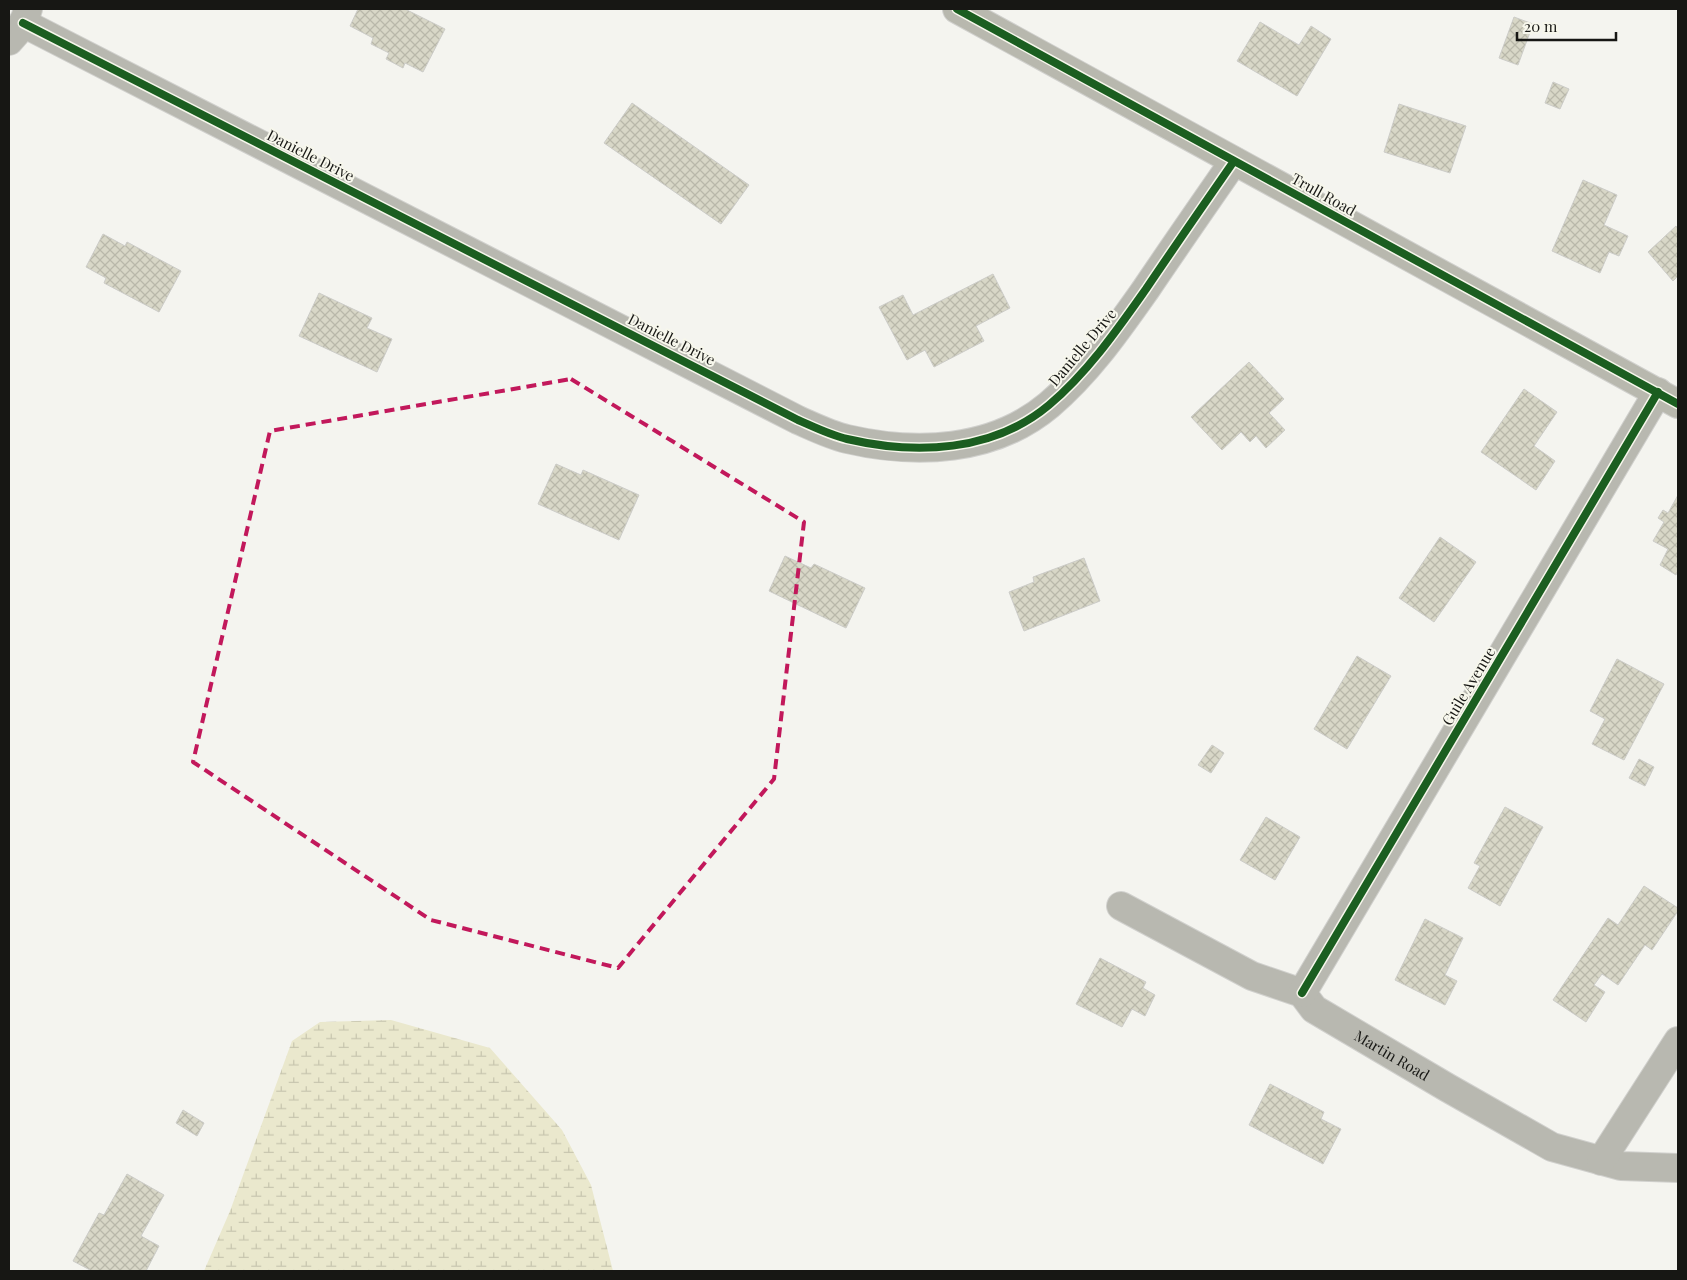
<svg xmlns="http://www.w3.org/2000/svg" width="1687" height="1280" viewBox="0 0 1687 1280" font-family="'Playfair Display',serif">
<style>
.wetland{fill:url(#wetland-marsh)}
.building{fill:url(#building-cross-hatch);stroke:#ccccc8}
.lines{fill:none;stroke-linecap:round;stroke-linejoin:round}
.street-casing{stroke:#d0d0cd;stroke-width:30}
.secondary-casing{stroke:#d0d0cd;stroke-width:30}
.street{stroke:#b8b8b0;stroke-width:28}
.secondary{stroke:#b8b8ae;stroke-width:28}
.cycleway-casing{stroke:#f7f7ec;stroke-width:11}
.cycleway{stroke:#1b5e20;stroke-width:8}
.marked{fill:none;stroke:#c2185b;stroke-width:4;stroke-dasharray:10 6;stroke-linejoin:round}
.labels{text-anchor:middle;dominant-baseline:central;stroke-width:4;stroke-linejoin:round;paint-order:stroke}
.street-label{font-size:15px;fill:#171714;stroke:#f7f7ec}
</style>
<defs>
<pattern id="wetland-marsh" width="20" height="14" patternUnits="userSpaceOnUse" patternTransform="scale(1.25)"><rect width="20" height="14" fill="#eae8cd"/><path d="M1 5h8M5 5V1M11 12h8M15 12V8" fill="none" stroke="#c8c6af"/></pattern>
<pattern id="building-cross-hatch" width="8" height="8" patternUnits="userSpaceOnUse" patternTransform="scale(1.25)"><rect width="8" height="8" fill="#d8d7c7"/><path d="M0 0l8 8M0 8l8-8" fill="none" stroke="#b9b8aa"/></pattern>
</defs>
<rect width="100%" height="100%" fill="#f4f4ef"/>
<path class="wetland" d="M 391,1020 L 490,1048 L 562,1130 L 591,1185 L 613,1271 L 204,1271 L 230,1211 L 292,1041 L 320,1022 Z"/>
<path class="building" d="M 358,9 L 405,9 L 445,29 L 423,72 L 405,63 L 403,68 L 386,59 L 389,53 L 371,44 L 373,38 L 350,26 Z
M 1514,17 L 1533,24 L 1518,65 L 1499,58 Z
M 1260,22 L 1299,45 L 1311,26 L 1331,39 L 1297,96 L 1237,61 Z
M 1553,82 L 1569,89 L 1560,109 L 1545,103 Z
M 632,103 L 749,185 L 721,224 L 604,143 Z
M 1399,104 L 1466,126 L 1450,173 L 1384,152 Z
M 1583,180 L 1617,195 L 1604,225 L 1628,236 L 1619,256 L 1609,252 L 1600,273 L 1552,251 Z
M 1676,226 L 1678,229 L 1678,276 L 1673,281 L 1648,252 Z
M 103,234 L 125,246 L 127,242 L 181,271 L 159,312 L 104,283 L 106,278 L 86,267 Z
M 993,274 L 1010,308 L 976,326 L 984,341 L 934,367 L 925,350 L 907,360 L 879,307 L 903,295 L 913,315 Z
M 319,293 L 372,318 L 367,328 L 392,339 L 377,372 L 299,336 Z
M 1249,362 L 1284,399 L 1269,413 L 1285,430 L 1266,448 L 1256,436 L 1250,442 L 1241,432 L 1222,450 L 1191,417 Z
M 1524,389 L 1557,412 L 1534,446 L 1555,461 L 1536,490 L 1481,452 Z
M 556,464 L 581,475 L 583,470 L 639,495 L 619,540 L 538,504 Z
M 1678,495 L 1678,571 L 1676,575 L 1660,565 L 1668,549 L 1653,541 L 1664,522 L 1658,518 L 1663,510 L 1668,513 Z
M 1440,537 L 1476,562 L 1434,622 L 1399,598 Z
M 785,556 L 811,568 L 814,564 L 865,588 L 846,628 L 769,591 Z
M 1084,558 L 1100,601 L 1024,631 L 1009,592 L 1034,582 L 1033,577 Z
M 1357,656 L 1391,676 L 1347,749 L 1314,729 Z
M 1617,659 L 1664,684 L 1624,760 L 1592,744 L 1605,719 L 1590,711 Z
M 1212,745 L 1224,753 L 1211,773 L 1198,765 Z
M 1639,759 L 1654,767 L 1645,786 L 1629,778 Z
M 1505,807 L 1543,827 L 1500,906 L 1468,888 L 1480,866 L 1474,863 Z
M 1266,817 L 1300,837 L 1275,880 L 1240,860 Z
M 1644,886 L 1678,908 L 1678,911 L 1652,950 L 1645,945 L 1618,985 L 1602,974 L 1594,985 L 1605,992 L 1586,1022 L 1553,1000 L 1608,918 L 1618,925 Z
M 1425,919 L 1463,938 L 1445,975 L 1457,981 L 1445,1005 L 1395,980 Z
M 1100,958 L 1146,982 L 1143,988 L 1155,995 L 1145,1016 L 1132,1009 L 1122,1027 L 1076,1004 Z
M 1270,1084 L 1324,1112 L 1321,1119 L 1341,1129 L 1323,1164 L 1249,1125 Z
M 183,1110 L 204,1123 L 197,1136 L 176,1123 Z
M 127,1174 L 164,1195 L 141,1236 L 159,1246 L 146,1271 L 92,1271 L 73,1261 L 99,1213 L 104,1215 Z"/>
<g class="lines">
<g class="street-casing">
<g id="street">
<path d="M 23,23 L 798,420 C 814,427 830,435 847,439 C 916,455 993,452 1049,405 C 1088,372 1117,330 1146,289 C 1175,246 1205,203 1234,161"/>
<path d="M 9,41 C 18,32 25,22 28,9"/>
<path id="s1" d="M 1121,906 L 1252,976 L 1302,993 L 1314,1009 L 1448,1088 L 1552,1147 L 1621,1166 L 1678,1168"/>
<path d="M 1302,993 L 1658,392"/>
<path d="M 1601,1161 L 1678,1041"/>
</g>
</g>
<g class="secondary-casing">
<path id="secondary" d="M 957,9 L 1678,404"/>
</g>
<use href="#street" class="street"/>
<use href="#secondary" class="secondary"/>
<g class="cycleway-casing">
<path id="cycleway" d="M 957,9 L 1678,404
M 23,23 L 798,420 C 814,427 830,435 847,439 C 916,455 993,452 1049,405 C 1088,372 1117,330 1146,289 C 1175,246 1205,203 1234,161
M 1302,993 L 1658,392"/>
</g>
<use href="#cycleway" class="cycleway"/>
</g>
<path class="marked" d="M 571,379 L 804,522 L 774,779 L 618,968 L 431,920 L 193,762 L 270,431 Z"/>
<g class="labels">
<g class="street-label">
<text transform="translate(311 155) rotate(27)">Danielle Drive</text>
<text transform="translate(1324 194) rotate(29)">Trull Road</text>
<text transform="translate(672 339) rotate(27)">Danielle Drive</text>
<text transform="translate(1082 347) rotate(-50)">Danielle Drive</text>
<text transform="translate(1468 686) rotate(-59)">Guile Avenue</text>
<text stroke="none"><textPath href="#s1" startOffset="312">Martin Road</textPath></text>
</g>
</g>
<rect width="1687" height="1280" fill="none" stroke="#171714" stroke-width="20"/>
<path d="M1517 32v8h99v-8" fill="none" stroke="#171714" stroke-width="2.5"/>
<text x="1524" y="32" font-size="15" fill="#171714" stroke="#f7f7ec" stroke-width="4" paint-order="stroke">20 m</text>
</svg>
